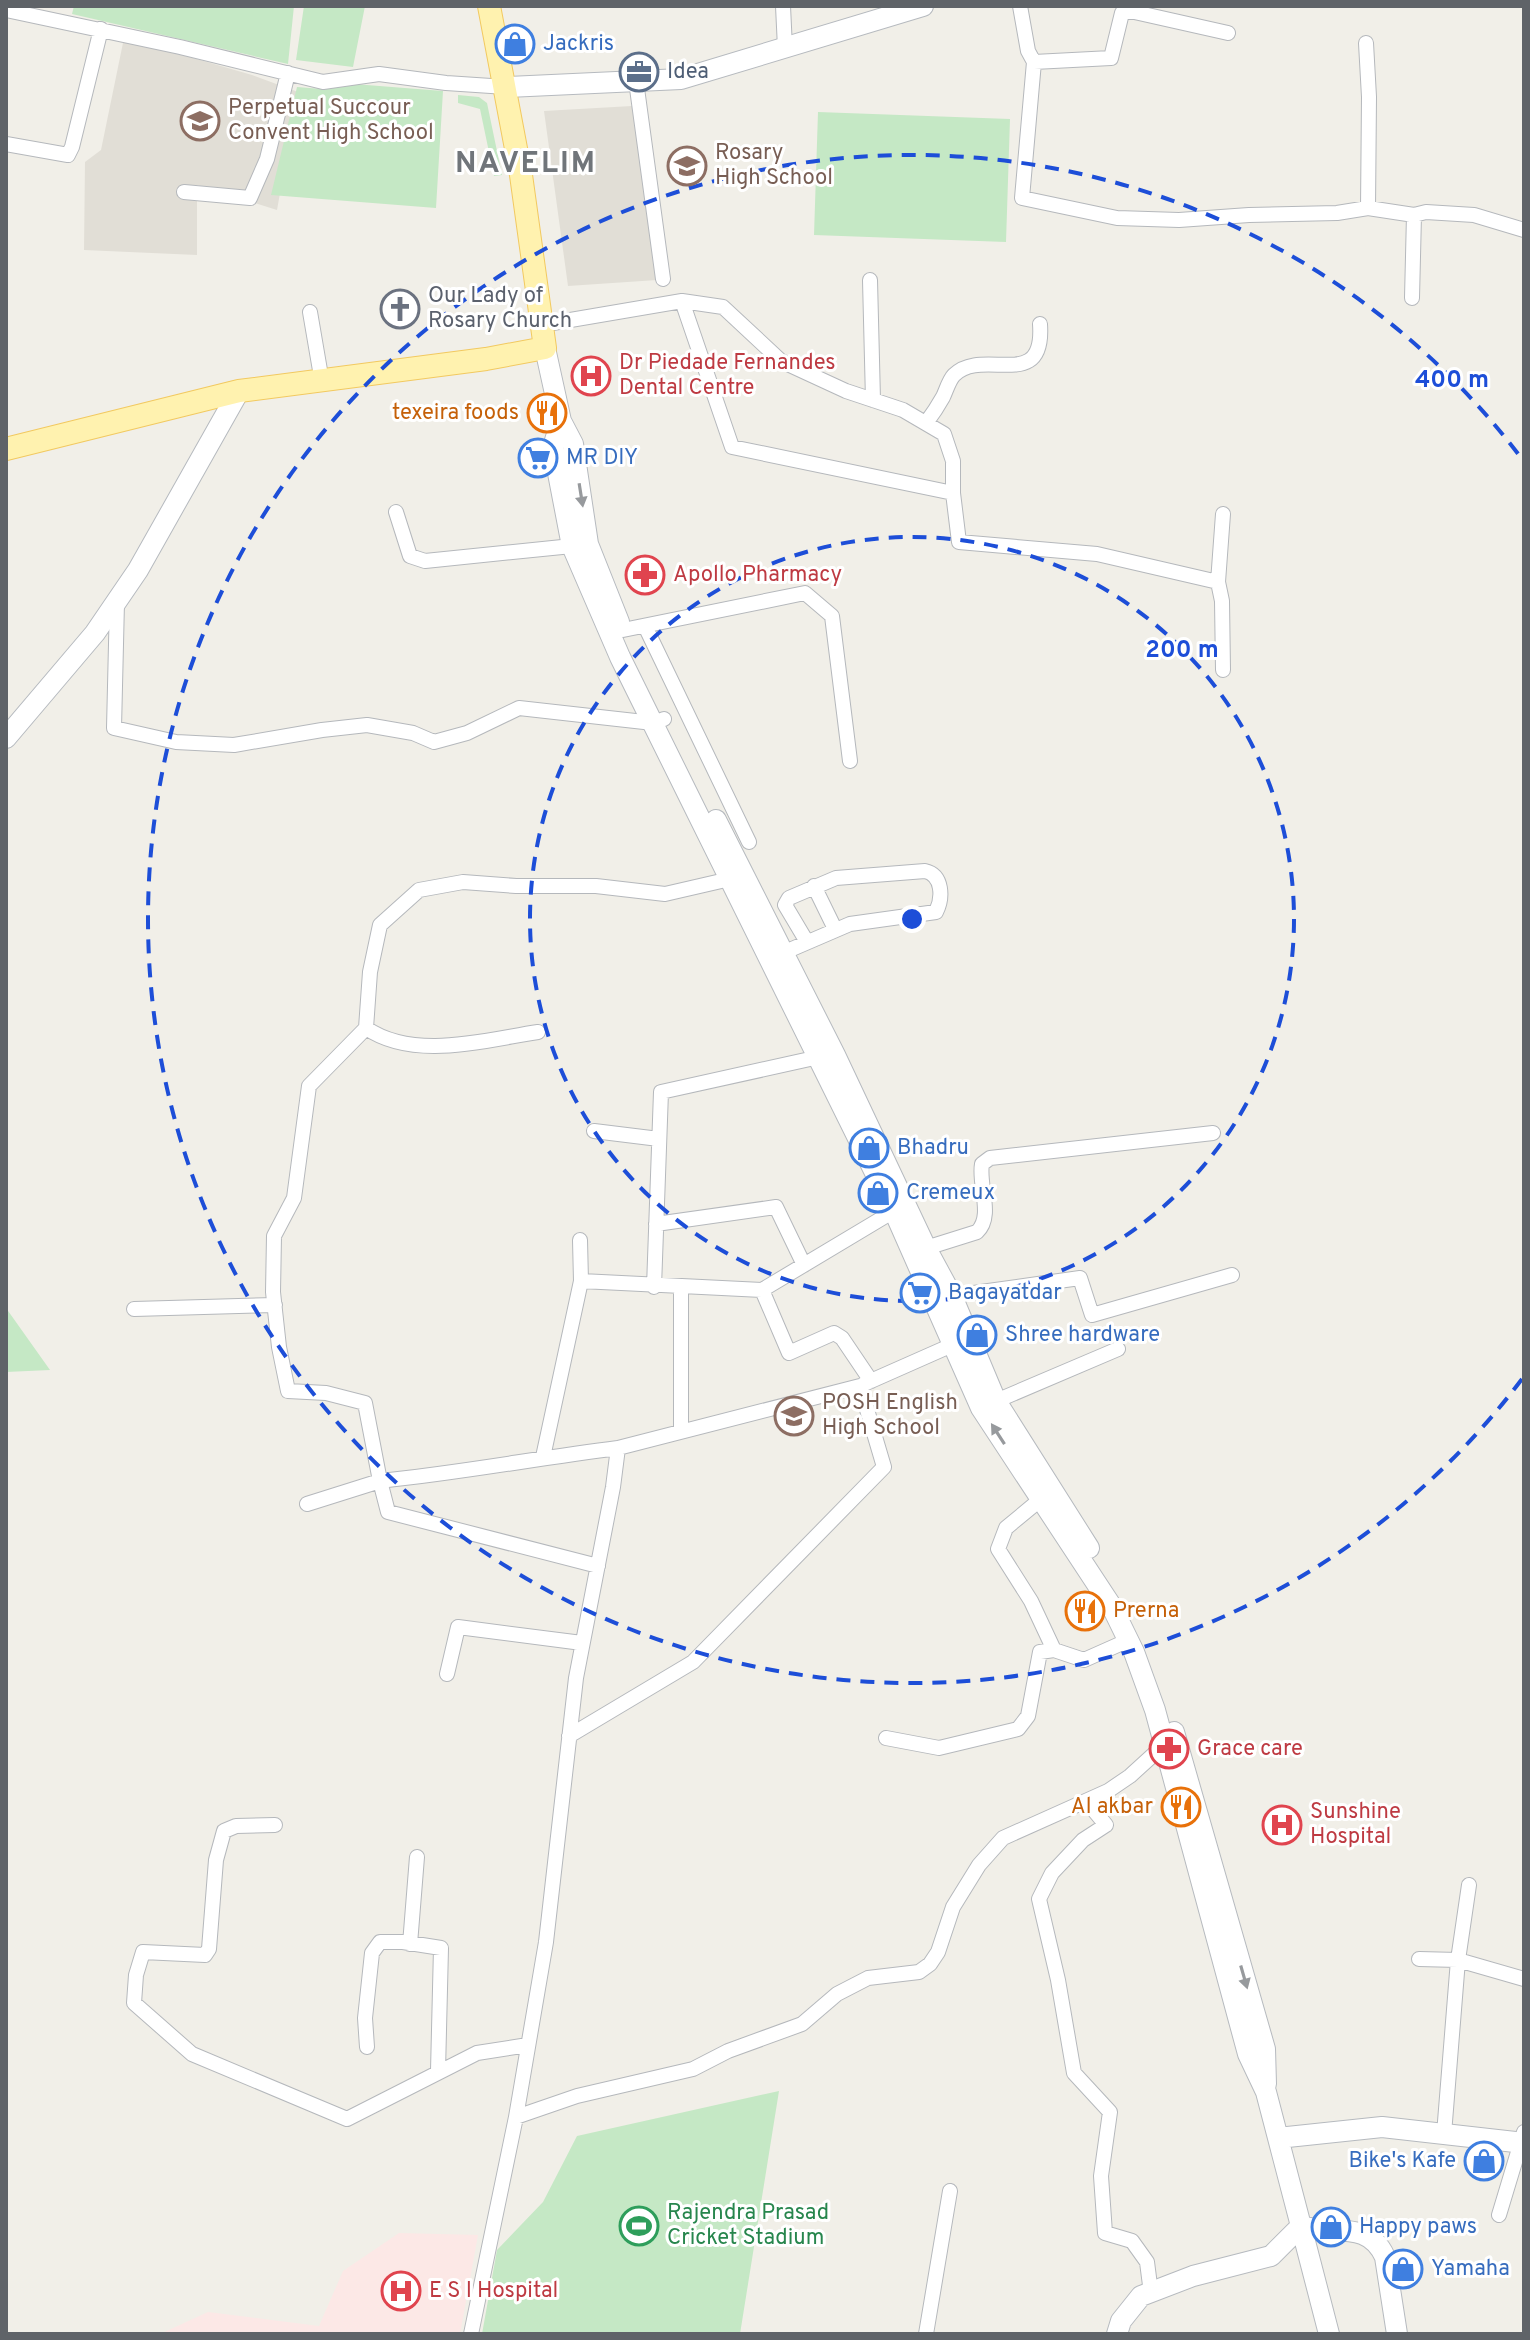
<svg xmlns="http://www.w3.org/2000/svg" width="1530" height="2340" viewBox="0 0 1530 2340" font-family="Overpass,sans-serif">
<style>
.education{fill:#e1ded6}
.medical{fill:#fce8e6}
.green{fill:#c5e8c5}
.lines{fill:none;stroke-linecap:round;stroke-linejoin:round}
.street-casing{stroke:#b5b8bc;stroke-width:16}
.secondary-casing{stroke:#b6babf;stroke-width:22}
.primary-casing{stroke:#f2c960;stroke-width:24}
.street{stroke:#fff;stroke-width:14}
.secondary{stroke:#fff;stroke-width:20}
.primary{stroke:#fff2af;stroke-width:22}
.oneway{fill:#979a9d}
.ring{fill:none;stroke:#1d4ed8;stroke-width:4;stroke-dasharray:14 10}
.labels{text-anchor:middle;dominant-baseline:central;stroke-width:6;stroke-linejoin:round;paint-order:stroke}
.shop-label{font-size:22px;fill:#366cbe;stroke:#fff;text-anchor:start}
.service-label{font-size:22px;fill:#4e5e75;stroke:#fff;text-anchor:start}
.education-label{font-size:22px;fill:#785e54;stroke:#fff;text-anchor:start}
.worship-label{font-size:22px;fill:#5b616d;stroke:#fff;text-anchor:start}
.health-label{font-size:22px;fill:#be3a42;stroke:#fff;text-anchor:start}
.food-label{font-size:22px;fill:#c56008;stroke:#fff;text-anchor:end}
.leisure-label{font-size:22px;fill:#27864d;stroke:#fff;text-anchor:start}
.district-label{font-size:30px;font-weight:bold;letter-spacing:2px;fill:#70757a;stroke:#fff}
.centre{fill:#1d4ed8;stroke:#fff;stroke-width:4}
.ring-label{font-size:24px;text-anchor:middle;font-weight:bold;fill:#1d4ed8;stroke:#fff;stroke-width:6;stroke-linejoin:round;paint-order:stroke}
</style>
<rect width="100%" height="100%" fill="#f1efe8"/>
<path class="education" d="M 124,38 L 252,75 L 298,92 L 277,210 L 197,185 L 197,255 L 84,250 L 85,162 L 101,150 Z
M 632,106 L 657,280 L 568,286 L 544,111 Z"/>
<path class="medical" d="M 399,2233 L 478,2235 L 460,2334 L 160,2334 L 208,2312 L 319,2326 L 343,2271 Z"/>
<path class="green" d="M 74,6 L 294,6 L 288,64 L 72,14 Z
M 304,6 L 365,6 L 353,67 L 296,60 Z
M 354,84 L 443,91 L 436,208 L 271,195 L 297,87 L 322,89 Z
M 458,95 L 479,97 L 487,103 L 502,175 L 494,176 L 480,109 L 458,103 Z
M 818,112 L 1010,119 L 1006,242 L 814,235 Z
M 6,1308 L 50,1370 L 6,1372 Z
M 779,2091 L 740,2334 L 482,2334 L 497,2250 L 543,2202 L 577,2136 Z"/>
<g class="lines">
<g class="street-casing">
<path id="street" d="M 783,6 L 785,48
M 1020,6 L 1028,51 L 1034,62 L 1022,198 L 1117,218 L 1179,220 L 1249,215 L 1337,213 L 1368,208 L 1414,215 L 1426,212 L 1474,215 L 1524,230
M 6,10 L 180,47 L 323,82 L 379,74 L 446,83 L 506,87
M 1366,43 L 1369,97 L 1368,208
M 1034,62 L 1111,58 L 1122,13 L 1130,11 L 1228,33
M 636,81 L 663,279
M 6,144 L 68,155 L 72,147 L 101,29
M 184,192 L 250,198 L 267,159 L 288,73
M 870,280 L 873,400
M 1412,298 L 1414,215
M 682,301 L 732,447 L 953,493 L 959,542 L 1097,554 L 1218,582 L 1223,514
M 310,312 L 322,382
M 541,325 L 682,301 L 723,307 L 781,361 L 846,391 L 903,410 L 944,434 L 953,461 L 953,493
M 926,423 C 932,415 938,406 943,397 C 946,391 949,380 954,375 C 983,346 1045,394 1040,324
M 396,512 L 410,556 L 425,561 L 572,546
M 1218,582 L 1222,601 L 1223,670
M 117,602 L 114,728 L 176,742 L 234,745 L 322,730 L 367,725 L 413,733 L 434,742 L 467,733 L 519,708 L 653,723 L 664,719
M 645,626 L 749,842
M 623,630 L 805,593 L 832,616 L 850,761
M 814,886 L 835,929
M 778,955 L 850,924 L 936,912 C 943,898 943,875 925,871 L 836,878 L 789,898 L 785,905 L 807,942
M 366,1028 C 414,1061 485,1040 538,1032
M 594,1131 L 659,1139
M 656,1224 L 776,1207 L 804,1265
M 580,1240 L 581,1281
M 926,1248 L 977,1232 C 994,1216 978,1185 982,1164 L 990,1158 L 1213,1133
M 654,1287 L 661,1092 L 819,1057
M 681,1287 L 681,1431
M 762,1290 L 789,1353 L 834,1333 L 842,1338 L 871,1381
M 952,1296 L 1080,1278 L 1092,1315 L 1232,1275
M 134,1309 L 275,1305
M 864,1384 L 959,1342
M 996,1401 L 1118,1349
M 543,1457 L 581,1281 L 762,1290 L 894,1211
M 1041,1499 L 1006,1528 L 998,1549 L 1031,1601 L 1054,1650 L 1084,1660 L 1129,1640
M 307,1504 L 380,1481 L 388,1512 L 598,1566
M 447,1674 L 458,1627 L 582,1643
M 569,1736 L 693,1662 L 884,1467 L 860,1386 L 618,1448
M 886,1738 L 939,1748 L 1018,1729 L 1028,1716 L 1040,1652 L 1054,1650
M 1087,1802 L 1106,1825 L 1083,1840 L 1052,1873 L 1039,1899 L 1058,1980 L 1074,2073 L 1110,2112 L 1101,2176 L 1105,2233 L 1132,2241 L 1147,2262 L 1151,2293
M 275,1825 L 236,1826 L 224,1831 L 216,1860 L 209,1949 L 205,1955 L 143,1952 L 136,1975 L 134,2003 L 192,2054 L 347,2119 L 477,2053 L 528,2045
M 1469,1885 L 1458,1960 L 1524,1979
M 410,1944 L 417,1857
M 1419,1959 L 1458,1960 L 1444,2134
M 367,2047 L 365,2018 L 372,1953 L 380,1942 L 403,1942 L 441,1948 L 438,2071
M 516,2117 L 577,2096 L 693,2069 L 728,2051 L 802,2024 L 837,1994 L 868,1978 L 919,1972 L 930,1964 L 938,1952 L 953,1907 L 979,1865 L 1003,1838 L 1108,1791 L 1130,1776 L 1164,1745
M 1499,2215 L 1524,2132
M 471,2334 L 516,2117 L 546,1942 L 576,1678 L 613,1487 L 618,1448 C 538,1458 459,1473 380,1481 L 365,1403 L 326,1393 L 288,1391 L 279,1347 L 273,1292 L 274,1236 L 294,1198 L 309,1086 L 366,1028 L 370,972 L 380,925 L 419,890 L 463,882 L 516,886 L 596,886 L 665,894 L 730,879
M 926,2334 L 950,2191"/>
</g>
<g class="secondary-casing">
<path id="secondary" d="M 506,87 L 681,79 L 923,6
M 545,348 L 561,421 L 573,444 L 588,544 L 619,622
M 561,421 L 553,447 L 572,546 L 620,657 L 894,1211 L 981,1408 L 1112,1607 L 1134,1652 L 1155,1710 L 1248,2054 L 1266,2092 L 1301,2226 C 1333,2236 1368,2219 1385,2257 L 1397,2334
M 6,738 L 95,633 L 138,570 L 239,391
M 716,820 L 835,1055 L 926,1248 L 952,1296 L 996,1401 L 1089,1548
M 1174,1732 L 1265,2049 L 1266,2084
M 1278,2138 L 1382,2127 L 1524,2143
M 1117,2334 L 1121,2321 L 1141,2296 L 1193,2276 L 1271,2256 L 1301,2226 L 1329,2334"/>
</g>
<g class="primary-casing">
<path id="primary" d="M 6,449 L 239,391 L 486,359 L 545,348 L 521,175 L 489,6"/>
</g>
<use href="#street" class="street"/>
<use href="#secondary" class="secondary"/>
<use href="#primary" class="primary"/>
</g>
<defs><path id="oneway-solid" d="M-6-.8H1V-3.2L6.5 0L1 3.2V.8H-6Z" transform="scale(2)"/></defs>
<g class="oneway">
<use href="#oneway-solid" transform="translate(581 495) rotate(81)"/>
<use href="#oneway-solid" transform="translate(998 1434) rotate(-123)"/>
<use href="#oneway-solid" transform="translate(1244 1977) rotate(74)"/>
</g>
<g class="ring">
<circle cx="912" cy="919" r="382"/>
<path d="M1522 1379A764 764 0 1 1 1522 459"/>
</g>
<defs>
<g id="shop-ring" transform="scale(2)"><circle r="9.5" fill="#fff" stroke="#3f7fe0" stroke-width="1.5"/><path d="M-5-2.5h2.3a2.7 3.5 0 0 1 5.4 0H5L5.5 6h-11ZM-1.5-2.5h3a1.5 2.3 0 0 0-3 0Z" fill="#3f7fe0"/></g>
<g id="office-ring" transform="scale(2)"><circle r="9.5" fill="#fff" stroke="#5c6f8a" stroke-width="1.5"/><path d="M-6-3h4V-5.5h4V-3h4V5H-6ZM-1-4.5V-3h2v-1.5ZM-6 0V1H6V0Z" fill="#5c6f8a"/></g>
<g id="school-ring" transform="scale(2)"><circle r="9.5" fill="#fff" stroke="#8d6e63" stroke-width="1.5"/><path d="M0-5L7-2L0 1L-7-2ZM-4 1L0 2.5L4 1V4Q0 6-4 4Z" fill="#8d6e63"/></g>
<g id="church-ring" transform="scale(2)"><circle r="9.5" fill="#fff" stroke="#6b7280" stroke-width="1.5"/><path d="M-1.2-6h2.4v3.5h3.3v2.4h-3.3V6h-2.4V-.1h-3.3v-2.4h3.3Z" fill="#6b7280"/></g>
<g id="hospital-ring" transform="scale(2)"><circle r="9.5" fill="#fff" stroke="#e0444e" stroke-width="1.5"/><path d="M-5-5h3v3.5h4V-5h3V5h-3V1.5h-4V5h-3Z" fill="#e0444e"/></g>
<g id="restaurant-ring" transform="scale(2)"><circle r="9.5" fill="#fff" stroke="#e8710a" stroke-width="1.5"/><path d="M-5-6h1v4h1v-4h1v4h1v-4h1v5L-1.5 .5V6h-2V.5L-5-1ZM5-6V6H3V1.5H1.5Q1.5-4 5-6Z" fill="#e8710a"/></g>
<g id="supermarket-ring" transform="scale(2)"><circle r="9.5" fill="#fff" stroke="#3f7fe0" stroke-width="1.5"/><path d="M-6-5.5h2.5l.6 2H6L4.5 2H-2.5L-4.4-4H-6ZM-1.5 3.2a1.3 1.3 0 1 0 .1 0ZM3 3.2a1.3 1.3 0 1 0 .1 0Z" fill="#3f7fe0"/></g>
<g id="pharmacy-ring" transform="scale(2)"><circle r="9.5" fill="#fff" stroke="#e0444e" stroke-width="1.5"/><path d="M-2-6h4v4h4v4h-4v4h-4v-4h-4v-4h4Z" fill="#e0444e"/></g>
<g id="stadium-ring" transform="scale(2)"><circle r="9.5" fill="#fff" stroke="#2e9e5b" stroke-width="1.5"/><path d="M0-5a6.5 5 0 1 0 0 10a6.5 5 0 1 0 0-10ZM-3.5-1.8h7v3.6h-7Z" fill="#2e9e5b"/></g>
</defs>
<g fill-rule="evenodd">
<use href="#shop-ring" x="515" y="44"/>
<use href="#office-ring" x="639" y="72"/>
<use href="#school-ring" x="200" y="121"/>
<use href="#school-ring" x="687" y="166"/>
<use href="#church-ring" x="400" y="309"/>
<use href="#hospital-ring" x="591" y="376"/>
<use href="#restaurant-ring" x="547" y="413"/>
<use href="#supermarket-ring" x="538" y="458"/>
<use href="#pharmacy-ring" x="645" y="575"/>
<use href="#shop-ring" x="869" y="1148"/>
<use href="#shop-ring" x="878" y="1193"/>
<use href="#supermarket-ring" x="920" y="1293"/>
<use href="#shop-ring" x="977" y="1335"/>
<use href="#school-ring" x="794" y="1416"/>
<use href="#restaurant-ring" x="1085" y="1611"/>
<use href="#pharmacy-ring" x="1169" y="1749"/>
<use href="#restaurant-ring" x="1181" y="1807"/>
<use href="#hospital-ring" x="1282" y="1825"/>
<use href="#shop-ring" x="1484" y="2161"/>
<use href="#stadium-ring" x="639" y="2226"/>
<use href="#shop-ring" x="1331" y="2227"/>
<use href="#shop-ring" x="1403" y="2269"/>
<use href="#hospital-ring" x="401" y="2291"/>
</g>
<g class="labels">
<g class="shop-label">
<text x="543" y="44">Jackris</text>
<text x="566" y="458">MR DIY</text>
<text x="897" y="1148">Bhadru</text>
<text x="906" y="1193">Cremeux</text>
<text x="948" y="1293">Bagayatdar</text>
<text x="1005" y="1335">Shree hardware</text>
<text x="1456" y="2161" text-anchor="end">Bike's Kafe</text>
<text x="1359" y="2227">Happy paws</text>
<text x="1431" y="2269">Yamaha</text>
</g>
<g class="service-label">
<text x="667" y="72">Idea</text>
</g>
<g class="education-label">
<text x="228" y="108">Perpetual Succour<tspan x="228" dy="25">Convent High School</tspan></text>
<text x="715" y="153">Rosary<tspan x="715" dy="25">High School</tspan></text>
<text x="822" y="1403">POSH English<tspan x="822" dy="25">High School</tspan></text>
</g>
<g class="worship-label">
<text x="428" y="296">Our Lady of<tspan x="428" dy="25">Rosary Church</tspan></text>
</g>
<g class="health-label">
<text x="619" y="363">Dr Piedade Fernandes<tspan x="619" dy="25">Dental Centre</tspan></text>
<text x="673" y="575">Apollo Pharmacy</text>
<text x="1197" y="1749">Grace care</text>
<text x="1310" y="1812">Sunshine<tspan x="1310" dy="25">Hospital</tspan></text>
<text x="429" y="2291">E S I Hospital</text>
</g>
<g class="food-label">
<text x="519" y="413">texeira foods</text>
<text x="1113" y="1611" text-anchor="start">Prerna</text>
<text x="1153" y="1807">Al akbar</text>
</g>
<g class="leisure-label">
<text x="667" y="2213">Rajendra Prasad<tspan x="667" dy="25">Cricket Stadium</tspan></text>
</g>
<g class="district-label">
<text x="526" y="164">NAVELIM</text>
</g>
</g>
<circle cx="912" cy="919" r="12" class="centre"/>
<g class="ring-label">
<text x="1452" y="387">400 m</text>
<text x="1182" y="657">200 m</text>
</g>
<rect width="1530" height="2340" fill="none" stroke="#5f6368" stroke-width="16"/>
</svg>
